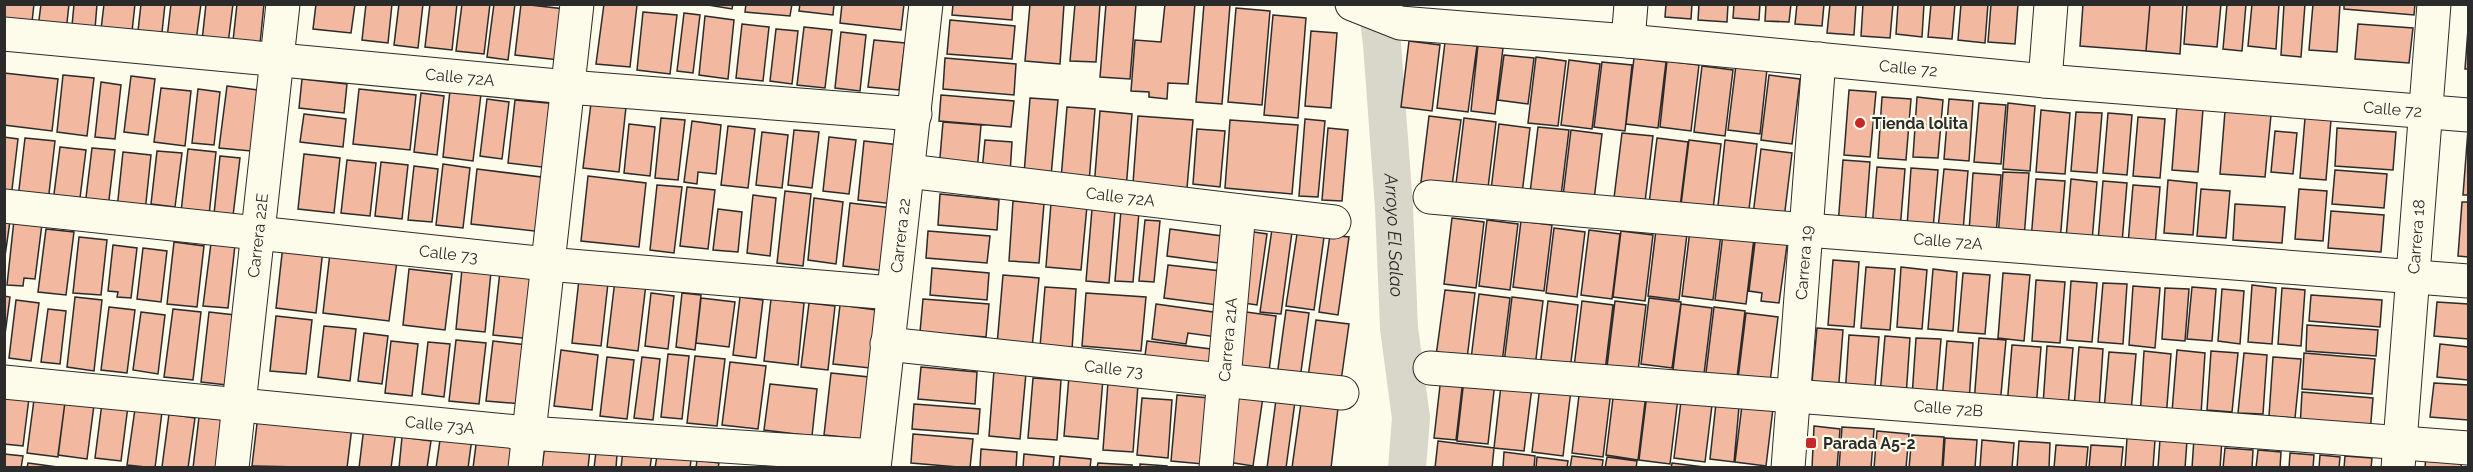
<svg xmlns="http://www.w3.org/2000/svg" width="2473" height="472" viewBox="0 0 2473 472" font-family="Raleway,sans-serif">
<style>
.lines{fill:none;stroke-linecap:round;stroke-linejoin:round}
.canal{stroke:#d8d7c9;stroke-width:38}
.building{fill:#f2b8a0;stroke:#2b2b2b;stroke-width:1.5}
.street-casing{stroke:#2b2b2b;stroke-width:35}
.street{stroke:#fdfbea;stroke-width:33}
.poi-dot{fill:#c62828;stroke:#fdfbea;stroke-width:2}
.labels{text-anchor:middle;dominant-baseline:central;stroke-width:4.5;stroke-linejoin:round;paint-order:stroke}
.street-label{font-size:16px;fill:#2b2b2b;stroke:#fdfbea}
.poi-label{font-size:16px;font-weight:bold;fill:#2b2b2b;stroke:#fdfbea;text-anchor:start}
.water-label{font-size:18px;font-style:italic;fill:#2b2b2b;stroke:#fdfbea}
</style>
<rect width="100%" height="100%" fill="#fdfbea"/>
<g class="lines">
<path class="canal" id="s1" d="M 1377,4 L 1382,44 L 1394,207 L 1399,328 L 1411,418 L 1407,468"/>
</g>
<path class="building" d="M 4,4 L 34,4 L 31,31 L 4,28 Z
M 41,4 L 69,4 L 66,32 L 38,28 Z
M 74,4 L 97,4 L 95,29 L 72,26 Z
M 104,4 L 135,4 L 131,41 L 100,38 Z
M 141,4 L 165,4 L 161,42 L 137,40 Z
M 171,4 L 201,4 L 196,41 L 167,38 Z
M 206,4 L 233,4 L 228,44 L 202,41 Z
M 237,4 L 264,4 L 260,44 L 233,41 Z
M 316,4 L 355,4 L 351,33 L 313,29 Z
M 366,4 L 392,4 L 388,43 L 362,40 Z
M 399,4 L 423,4 L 418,48 L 394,45 Z
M 430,4 L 457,4 L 452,50 L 425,47 Z
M 462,4 L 490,4 L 484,54 L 456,51 Z
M 494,4 L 515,4 L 508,60 L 487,57 Z
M 521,4 L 565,9 L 559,60 L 515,55 Z
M 604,4 L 637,5 L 630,67 L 596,64 Z
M 702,4 L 733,4 L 732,9 Z
M 746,4 L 792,4 L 790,16 L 745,12 Z
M 800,4 L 834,4 L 833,15 L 799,11 Z
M 842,4 L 904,4 L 901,30 L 840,23 Z
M 953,4 L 1013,4 L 1012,20 L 952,15 Z
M 1030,4 L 1064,4 L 1060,64 L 1025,61 Z
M 1075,4 L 1100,4 L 1096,62 L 1070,61 Z
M 1106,4 L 1136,4 L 1130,79 L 1100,77 Z
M 1165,4 L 1195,4 L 1188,84 L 1168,83 L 1167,99 L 1149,97 L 1149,92 L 1131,91 L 1135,40 L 1161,42 Z
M 1204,4 L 1230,5 L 1222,104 L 1196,102 Z
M 1666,4 L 1692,4 L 1691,19 L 1665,17 Z
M 1699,4 L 1728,4 L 1727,22 L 1698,20 Z
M 1734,4 L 1760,4 L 1759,20 L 1733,18 Z
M 1766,4 L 1791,4 L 1789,22 L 1765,21 Z
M 1797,4 L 1824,4 L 1822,26 L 1795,24 Z
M 1830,4 L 1856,4 L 1854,35 L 1827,33 Z
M 1863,4 L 1893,4 L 1890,38 L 1861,36 Z
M 1898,4 L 1924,4 L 1922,37 L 1896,34 Z
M 1931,4 L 1955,4 L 1952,39 L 1928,37 Z
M 1961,4 L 1988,4 L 1985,43 L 1958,40 Z
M 1991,4 L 2018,4 L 2015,44 L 1988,42 Z
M 2083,4 L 2150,4 L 2146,51 L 2080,46 Z
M 2150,4 L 2183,4 L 2180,54 L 2146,51 Z
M 2187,4 L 2221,4 L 2217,47 L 2184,44 Z
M 2227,4 L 2246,4 L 2242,51 L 2223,49 Z
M 2252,4 L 2279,4 L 2276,49 L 2248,46 Z
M 2284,4 L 2305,4 L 2301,57 L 2281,55 Z
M 2313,4 L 2340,4 L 2337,52 L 2309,50 Z
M 2344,4 L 2415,4 L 2414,15 L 2344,9 Z
M 1236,8 L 1270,11 L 1262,105 L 1228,102 Z
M 643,12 L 677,15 L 670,74 L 637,70 Z
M 684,13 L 700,15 L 693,73 L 677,71 Z
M 1273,15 L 1306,18 L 1298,118 L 1264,115 Z
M 705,16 L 734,20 L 728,79 L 699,75 Z
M 950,20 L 1015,26 L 1012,59 L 947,54 Z
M 742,24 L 769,27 L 763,81 L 736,78 Z
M 2358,24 L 2413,28 L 2409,63 L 2355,59 Z
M 804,27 L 832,30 L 825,88 L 797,85 Z
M 776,29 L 798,31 L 792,84 L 770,81 Z
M 2468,29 L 2468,69 L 2465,69 Z
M 1311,31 L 1337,33 L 1331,108 L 1305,106 Z
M 841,32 L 866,35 L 860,91 L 835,88 Z
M 874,40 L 905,43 L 899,90 L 868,87 Z
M 1409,41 L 1440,45 L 1432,111 L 1401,107 Z
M 1445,42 L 1477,46 L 1468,112 L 1437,108 Z
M 1478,45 L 1503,48 L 1495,114 L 1471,111 Z
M 1504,55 L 1534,58 L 1528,104 L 1498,100 Z
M 1536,57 L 1566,61 L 1558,126 L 1528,123 Z
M 945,58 L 1016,64 L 1014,95 L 943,89 Z
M 1634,58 L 1666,62 L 1658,128 L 1626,124 Z
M 1569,60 L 1600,64 L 1592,129 L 1561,125 Z
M 1667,61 L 1699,65 L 1691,131 L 1660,127 Z
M 1602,62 L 1632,65 L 1625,131 L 1594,127 Z
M 1736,65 L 1767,69 L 1760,134 L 1728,130 Z
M 1702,66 L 1733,70 L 1725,136 L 1694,132 Z
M 4,73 L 58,79 L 52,131 L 4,125 Z
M 63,75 L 94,78 L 87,136 L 57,132 Z
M 1769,75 L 1800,79 L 1792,144 L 1761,140 Z
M 131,76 L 155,79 L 148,135 L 124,132 Z
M 302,79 L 347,84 L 344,113 L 299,108 Z
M 101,82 L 121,85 L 115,139 L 95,137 Z
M 227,86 L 258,90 L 251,151 L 219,148 Z
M 161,88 L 191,91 L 185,146 L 154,142 Z
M 198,89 L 220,92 L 214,145 L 192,143 Z
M 359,89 L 416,95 L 410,150 L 353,144 Z
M 450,90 L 481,94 L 473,161 L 443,157 Z
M 1849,90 L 1876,92 L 1870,157 L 1844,155 Z
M 421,93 L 444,96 L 437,155 L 414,152 Z
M 941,95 L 1014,101 L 1011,127 L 939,121 Z
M 1882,97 L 1911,99 L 1906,160 L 1878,158 Z
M 1917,97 L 1943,100 L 1938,158 L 1913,157 Z
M 1030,98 L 1058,100 L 1051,176 L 1024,174 Z
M 487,99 L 509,102 L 502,159 L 480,156 Z
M 1949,99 L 1973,101 L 1969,161 L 1944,159 Z
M 515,100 L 558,104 L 550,168 L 508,163 Z
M 591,103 L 626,107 L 619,172 L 583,168 Z
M 1979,103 L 2006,105 L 2001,164 L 1974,162 Z
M 2008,103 L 2035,106 L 2030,171 L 2003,169 Z
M 2177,106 L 2203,109 L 2198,172 L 2172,170 Z
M 1067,107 L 1095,109 L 1089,182 L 1061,179 Z
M 2041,110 L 2070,113 L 2065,174 L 2036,172 Z
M 1100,111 L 1132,114 L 1126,190 L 1094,188 Z
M 2225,111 L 2271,115 L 2265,177 L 2220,174 Z
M 2076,112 L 2102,113 L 2097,173 L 2071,171 Z
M 2108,113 L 2132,115 L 2127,175 L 2103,173 Z
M 304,114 L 346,119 L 343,147 L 300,142 Z
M 1138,116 L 1193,120 L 1187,188 L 1133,183 Z
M 1429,116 L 1461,120 L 1452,186 L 1421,182 Z
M 2138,117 L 2165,119 L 2160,178 L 2133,176 Z
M 661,118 L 685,120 L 678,180 L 655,178 Z
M 1464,118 L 1496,122 L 1488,188 L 1456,184 Z
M 2305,118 L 2331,120 L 2326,180 L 2300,178 Z
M 1305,119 L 1325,121 L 1318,197 L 1299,196 Z
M 1230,120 L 1298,125 L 1292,194 L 1225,188 Z
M 692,121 L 721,125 L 716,174 L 698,172 L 697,184 L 684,182 Z
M 943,122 L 981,125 L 977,172 L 939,169 Z
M 629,124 L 655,127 L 650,176 L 624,173 Z
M 1499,124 L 1530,128 L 1522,194 L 1491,190 Z
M 728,126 L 755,129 L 748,188 L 721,185 Z
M 1538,127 L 1569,130 L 1561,196 L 1530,193 Z
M 1328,128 L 1348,130 L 1342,201 L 1322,200 Z
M 2337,128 L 2396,132 L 2393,170 L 2335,166 Z
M 1197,129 L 1225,131 L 1220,187 L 1193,184 Z
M 794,130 L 819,132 L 812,188 L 788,185 Z
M 1571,130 L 1602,134 L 1594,200 L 1563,196 Z
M 2468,130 L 2468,195 L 2463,195 Z
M 2275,131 L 2297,133 L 2293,174 L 2271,172 Z
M 762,132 L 788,135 L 782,188 L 756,185 Z
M 1622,133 L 1653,136 L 1645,202 L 1614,198 Z
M 4,137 L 18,139 L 11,198 L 4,197 Z
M 829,137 L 856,140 L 849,194 L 823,191 Z
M 25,138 L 55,141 L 48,202 L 18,198 Z
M 1657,138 L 1688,142 L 1680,207 L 1649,204 Z
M 985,140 L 1012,142 L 1010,174 L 982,171 Z
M 1689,140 L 1721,144 L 1713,209 L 1681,205 Z
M 1725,140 L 1757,144 L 1749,209 L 1718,206 Z
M 864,141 L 900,145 L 894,204 L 858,200 Z
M 60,147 L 86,150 L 79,206 L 53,202 Z
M 92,148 L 115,150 L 108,208 L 85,206 Z
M 188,149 L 216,152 L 209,215 L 181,212 Z
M 1761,149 L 1792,153 L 1784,219 L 1753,215 Z
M 157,151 L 182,153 L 175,207 L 151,204 Z
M 123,152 L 151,155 L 145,212 L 117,209 Z
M 304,154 L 340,158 L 334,213 L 298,209 Z
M 220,156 L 240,158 L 233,216 L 214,214 Z
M 347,160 L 376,163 L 370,216 L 341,213 Z
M 1843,160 L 1870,162 L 1865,227 L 1838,225 Z
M 381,162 L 408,165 L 402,219 L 375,216 Z
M 443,164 L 470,168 L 463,228 L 436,225 Z
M 414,166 L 438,169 L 432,222 L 408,220 Z
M 1877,167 L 1905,169 L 1900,230 L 1872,228 Z
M 1911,168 L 1938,170 L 1933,229 L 1907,227 Z
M 477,169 L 549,178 L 543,232 L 471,224 Z
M 1944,169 L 1968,171 L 1963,231 L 1938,229 Z
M 2335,170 L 2387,174 L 2384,208 L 2332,204 Z
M 2003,172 L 2029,173 L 2024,239 L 1998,237 Z
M 1973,173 L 2001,175 L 1996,234 L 1969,232 Z
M 588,176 L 646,183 L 639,247 L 581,241 Z
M 2036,179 L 2065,181 L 2060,242 L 2031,240 Z
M 2071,179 L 2097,182 L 2092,241 L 2066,239 Z
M 2168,180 L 2197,183 L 2193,235 L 2164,233 Z
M 2103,181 L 2127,183 L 2122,243 L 2098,241 Z
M 657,185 L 682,187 L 674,253 L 650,250 Z
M 2133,185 L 2160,187 L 2155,246 L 2128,244 Z
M 687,187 L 715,190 L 708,249 L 680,246 Z
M 2201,189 L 2230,191 L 2226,238 L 2197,236 Z
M 2299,189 L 2327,191 L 2323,241 L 2295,239 Z
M 785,191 L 811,194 L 803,266 L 777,263 Z
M 940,194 L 999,200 L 997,230 L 938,225 Z
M 753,195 L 776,198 L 770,256 L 747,253 Z
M 814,198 L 843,202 L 836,264 L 808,260 Z
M 1013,201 L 1044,204 L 1039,263 L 1009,261 Z
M 2462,202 L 2468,202 L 2468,257 L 2458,256 Z
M 850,203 L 893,208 L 887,271 L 843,266 Z
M 1051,203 L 1087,206 L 1081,270 L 1046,267 Z
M 2235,204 L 2285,207 L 2282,243 L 2233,240 Z
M 718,209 L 742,212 L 738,252 L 713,250 Z
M 1092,209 L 1115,211 L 1109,283 L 1086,281 Z
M 1121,210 L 1139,212 L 1133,282 L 1115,281 Z
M 2331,211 L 2384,215 L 2381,252 L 2328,248 Z
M 1452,218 L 1484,222 L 1476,288 L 1444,284 Z
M 4,220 L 10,221 L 4,263 Z
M 14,220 L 42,224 L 35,279 L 24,278 L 23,286 L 7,285 Z
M 1145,220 L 1160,221 L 1154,282 L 1139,281 Z
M 1487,220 L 1518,224 L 1510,290 L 1479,286 Z
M 1521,221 L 1552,225 L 1544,291 L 1513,287 Z
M 1554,228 L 1585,232 L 1577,297 L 1546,293 Z
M 46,229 L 74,232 L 66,295 L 38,292 Z
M 1170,229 L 1222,236 L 1218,263 L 1167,256 Z
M 1272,229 L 1292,232 L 1281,314 L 1260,312 Z
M 1589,230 L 1620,234 L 1612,299 L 1581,295 Z
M 1656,230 L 1687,234 L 1679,300 L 1648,296 Z
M 1690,230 L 1721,234 L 1713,300 L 1682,296 Z
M 928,231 L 990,236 L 987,263 L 926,258 Z
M 1247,231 L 1267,234 L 1257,305 L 1237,302 Z
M 1621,231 L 1653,235 L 1645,301 L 1613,297 Z
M 1297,234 L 1324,237 L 1314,310 L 1286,306 Z
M 1723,234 L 1754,238 L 1746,304 L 1715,300 Z
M 1756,234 L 1788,238 L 1779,303 L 1761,301 L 1762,293 L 1749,291 Z
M 1330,235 L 1349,237 L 1338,315 L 1319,312 Z
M 79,237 L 107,240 L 101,295 L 73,293 Z
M 174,242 L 204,246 L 197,307 L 167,304 Z
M 211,243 L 235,245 L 228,308 L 203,306 Z
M 113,245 L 137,248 L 131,298 L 117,297 L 118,292 L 108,291 Z
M 283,245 L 323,249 L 316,313 L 276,308 Z
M 143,248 L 167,251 L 161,302 L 137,299 Z
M 330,253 L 397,261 L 389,321 L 323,313 Z
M 1833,260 L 1859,262 L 1854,327 L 1828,325 Z
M 1168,265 L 1230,272 L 1225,306 L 1164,298 Z
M 1866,267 L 1895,269 L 1890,330 L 1861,328 Z
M 1901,267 L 1927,270 L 1922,329 L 1897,327 Z
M 932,268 L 989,273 L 987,300 L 930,295 Z
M 409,269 L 452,274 L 445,330 L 403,325 Z
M 462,269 L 491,272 L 485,332 L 456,329 Z
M 1933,269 L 1957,272 L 1953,331 L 1928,329 Z
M 500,271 L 539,276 L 532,339 L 493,335 Z
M 1963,273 L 1990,275 L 1985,334 L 1958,332 Z
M 2003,273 L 2030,275 L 2024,341 L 1998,338 Z
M 1003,275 L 1039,278 L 1032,348 L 997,345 Z
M 579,279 L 608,283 L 601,346 L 572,343 Z
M 615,280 L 646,284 L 638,351 L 607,347 Z
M 2036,280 L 2065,282 L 2060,343 L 2032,341 Z
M 2071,281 L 2097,283 L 2092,342 L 2067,340 Z
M 2103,283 L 2127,284 L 2123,344 L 2098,342 Z
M 2252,285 L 2276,288 L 2272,344 L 2248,342 Z
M 2133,286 L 2160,288 L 2155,348 L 2129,345 Z
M 1045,287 L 1076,289 L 1072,350 L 1040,347 Z
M 2192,287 L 2216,289 L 2212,341 L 2187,339 Z
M 2165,288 L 2189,289 L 2185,341 L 2162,339 Z
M 2282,288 L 2305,290 L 2301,346 L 2278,344 Z
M 2222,289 L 2244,291 L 2240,344 L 2218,341 Z
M 1445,290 L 1475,293 L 1467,359 L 1436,356 Z
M 651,293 L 674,296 L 668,349 L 645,346 Z
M 682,293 L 701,295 L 695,350 L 676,347 Z
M 1086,293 L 1146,297 L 1141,351 L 1082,346 Z
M 1479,294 L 1510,298 L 1502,363 L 1471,359 Z
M 2311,295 L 2382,300 L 2380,327 L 2309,321 Z
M 4,296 L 10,297 L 4,342 Z
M 75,297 L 102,300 L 94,371 L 67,367 Z
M 740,297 L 763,300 L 756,358 L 733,355 Z
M 1512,297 L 1543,301 L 1535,367 L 1504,363 Z
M 701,298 L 735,302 L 729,347 L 696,343 Z
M 1649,298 L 1681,302 L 1672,368 L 1641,364 Z
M 771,299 L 804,303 L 798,365 L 764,361 Z
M 923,299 L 989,304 L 986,337 L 920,332 Z
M 16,300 L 39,303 L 31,361 L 9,358 Z
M 1548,301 L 1578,305 L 1570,370 L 1540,367 Z
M 1582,301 L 1613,305 L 1605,371 L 1574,367 Z
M 1615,301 L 1646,305 L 1638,371 L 1607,367 Z
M 2437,302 L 2468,304 L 2468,339 L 2434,336 Z
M 809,303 L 835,306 L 828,370 L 801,367 Z
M 1156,304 L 1220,313 L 1217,337 L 1188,333 L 1186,344 L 1152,339 Z
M 1681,304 L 1712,308 L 1704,374 L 1673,370 Z
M 840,305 L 876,310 L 870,368 L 833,364 Z
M 109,307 L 135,310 L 127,373 L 101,370 Z
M 1714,307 L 1745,311 L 1737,377 L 1706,373 Z
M 48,309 L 66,311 L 60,364 L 41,362 Z
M 173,309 L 201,312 L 193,380 L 164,377 Z
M 1286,310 L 1309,313 L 1300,379 L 1277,376 Z
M 141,312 L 165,315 L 158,374 L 133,370 Z
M 209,312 L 235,315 L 227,385 L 201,382 Z
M 1246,312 L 1276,316 L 1269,371 L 1238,367 Z
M 1746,313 L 1778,317 L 1770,382 L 1738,379 Z
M 276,316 L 312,320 L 306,374 L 270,371 Z
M 1316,320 L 1349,324 L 1341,381 L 1308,377 Z
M 2307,325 L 2378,330 L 2376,356 L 2306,351 Z
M 324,326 L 356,329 L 350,381 L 318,377 Z
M 1817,328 L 1843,330 L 1838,395 L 1811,393 Z
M 364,333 L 388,336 L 382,384 L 358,381 Z
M 1849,335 L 1879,337 L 1874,398 L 1845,396 Z
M 1885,336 L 1910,338 L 1906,397 L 1880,395 Z
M 1916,338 L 1941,339 L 1936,399 L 1912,397 Z
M 1979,338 L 2006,340 L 2000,405 L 1974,403 Z
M 456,340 L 486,343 L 479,404 L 449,401 Z
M 391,341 L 418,344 L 412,396 L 385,393 Z
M 493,341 L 528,345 L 522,404 L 486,401 Z
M 1147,341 L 1219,350 L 1214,379 L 1143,370 Z
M 1947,341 L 1973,343 L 1969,402 L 1942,400 Z
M 428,342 L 450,344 L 444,397 L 422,394 Z
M 2440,344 L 2468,347 L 2468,380 L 2437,377 Z
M 2012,345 L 2041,347 L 2036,408 L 2007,406 Z
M 2047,346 L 2073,348 L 2068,407 L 2043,405 Z
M 2079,347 L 2103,349 L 2099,409 L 2074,407 Z
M 561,350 L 598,355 L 592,410 L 554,406 Z
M 2177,350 L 2205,353 L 2201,414 L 2172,412 Z
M 2144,351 L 2171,354 L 2166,419 L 2140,417 Z
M 2211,351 L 2238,353 L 2232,412 L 2207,410 Z
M 2109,352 L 2136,354 L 2131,412 L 2104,410 Z
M 2244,353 L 2267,355 L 2263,414 L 2238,413 Z
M 2304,353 L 2375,359 L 2372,394 L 2302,389 Z
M 668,354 L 689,356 L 682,419 L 661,417 Z
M 695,356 L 725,359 L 717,426 L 687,423 Z
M 607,357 L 634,360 L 627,419 L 600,416 Z
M 642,357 L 660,359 L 653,420 L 634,418 Z
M 2273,357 L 2301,359 L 2295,418 L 2269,416 Z
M 730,362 L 766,366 L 758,429 L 722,425 Z
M 921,367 L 977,372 L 975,404 L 918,399 Z
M 994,370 L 1026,373 L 1020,439 L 989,436 Z
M 831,373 L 869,377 L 862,439 L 824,435 Z
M 1069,376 L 1103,379 L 1098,439 L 1064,436 Z
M 1502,376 L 1533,379 L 1524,451 L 1494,448 Z
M 1441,377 L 1463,379 L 1456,440 L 1434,438 Z
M 1033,378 L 1061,380 L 1057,440 L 1028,438 Z
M 1464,379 L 1495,382 L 1488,444 L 1457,441 Z
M 1108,382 L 1138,385 L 1133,452 L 1103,450 Z
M 2434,383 L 2468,385 L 2468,420 L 2430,417 Z
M 770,384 L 817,389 L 812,436 L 764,430 Z
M 1231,386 L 1264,390 L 1253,466 L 1221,461 Z
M 1540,386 L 1571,390 L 1563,456 L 1532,452 Z
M 4,387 L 30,390 L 23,446 L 4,444 Z
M 1580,387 L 1611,391 L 1603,457 L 1572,453 Z
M 1614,390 L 1646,394 L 1638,460 L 1606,455 Z
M 35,392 L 65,402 L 58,457 L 27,453 Z
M 1277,392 L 1296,394 L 1286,468 L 1267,468 Z
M 2302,392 L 2373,398 L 2370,433 L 2300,428 Z
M 1682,393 L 1713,397 L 1705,462 L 1674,458 Z
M 1647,394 L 1678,398 L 1670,464 L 1639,460 Z
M 1717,394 L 1740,396 L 1734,462 L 1710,459 Z
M 1177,395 L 1209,398 L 1203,464 L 1171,461 Z
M 1743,397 L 1774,400 L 1766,466 L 1735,462 Z
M 1142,398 L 1172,400 L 1168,458 L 1137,455 Z
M 65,402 L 94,405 L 87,459 L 58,455 Z
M 102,403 L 128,406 L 121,461 L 95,458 Z
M 1301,403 L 1338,408 L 1331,468 L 1292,468 Z
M 914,404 L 980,409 L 978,434 L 912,429 Z
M 135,409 L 162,412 L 155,468 L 127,465 Z
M 169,414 L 195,418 L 188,468 L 162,467 Z
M 258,415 L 352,427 L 347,468 L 252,466 Z
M 199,417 L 233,421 L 227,468 L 193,468 Z
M 1814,426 L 1840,429 L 1837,468 L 1812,468 Z
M 364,427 L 396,431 L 391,468 L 359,468 Z
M 1842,427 L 1874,429 L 1871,468 L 1839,468 Z
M 1877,431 L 1909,434 L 1906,468 L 1874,468 Z
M 441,433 L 472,438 L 468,468 L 436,468 Z
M 913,434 L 973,439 L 970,468 L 911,463 Z
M 1912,435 L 1944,437 L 1942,468 L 1909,468 Z
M 402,437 L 431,441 L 427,468 L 399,468 Z
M 477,437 L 518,443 L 515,468 L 473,468 Z
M 1945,438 L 1977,440 L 1975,468 L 1943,468 Z
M 2127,438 L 2155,440 L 2153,468 L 2125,468 Z
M 2194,438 L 2222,440 L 2220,468 L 2192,468 Z
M 2160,439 L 2187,441 L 2185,468 L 2158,468 Z
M 1982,440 L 2014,443 L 2012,468 L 1980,468 Z
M 1438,441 L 1494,448 L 1492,468 L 1435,468 Z
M 2019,441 L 2050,443 L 2049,468 L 2017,468 Z
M 545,444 L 590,449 L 588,468 L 542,468 Z
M 2056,445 L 2088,447 L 2086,468 L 2054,468 Z
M 2091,445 L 2123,447 L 2121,468 L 2089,468 Z
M 2225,448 L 2253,450 L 2252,468 L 2223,468 Z
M 981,449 L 1017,452 L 1016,468 L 980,468 Z
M 623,450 L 652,453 L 650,468 L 621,468 Z
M 2258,450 L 2281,452 L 2280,468 L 2256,468 Z
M 596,452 L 617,454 L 616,468 L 594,468 Z
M 1504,452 L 1535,456 L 1534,468 L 1503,468 Z
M 2290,453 L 2314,455 L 2313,468 L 2289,468 Z
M 4,454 L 23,456 L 21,468 L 4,468 Z
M 1024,454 L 1054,457 L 1053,468 L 1023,468 Z
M 2426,454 L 2462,457 L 2461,468 L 2425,468 Z
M 2320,455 L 2340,457 L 2339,468 L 2319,468 Z
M 657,456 L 691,460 L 690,468 L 655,468 Z
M 1060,456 L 1091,459 L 1090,468 L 1059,468 Z
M 1572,456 L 1603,460 L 1602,468 L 1570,468 Z
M 2345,456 L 2372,458 L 2371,468 L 2344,468 Z
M 1537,457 L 1568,461 L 1567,468 L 1536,468 Z
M 1607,457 L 1637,461 L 1636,468 L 1605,468 Z
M 697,460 L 719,463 L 718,468 L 696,468 Z
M 28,463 L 57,467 L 57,468 L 27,468 Z
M 1098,463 L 1132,465 L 1132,468 L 1097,468 Z
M 1672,463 L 1712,468 L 1671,468 Z
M 1140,464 L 1167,466 L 1167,468 L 1140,468 Z"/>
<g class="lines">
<g class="street-casing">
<g id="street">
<path id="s2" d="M 1352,4 L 1400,23 L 1628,41 L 2045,81 L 2468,115"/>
<path id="s3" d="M 4,34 L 568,87 L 915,114"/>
<path d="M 1628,41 L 1631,4"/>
<path d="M 2045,81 L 2051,4"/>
<path id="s4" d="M 908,171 L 1334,222"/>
<path id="s5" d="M 1430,197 L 1806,230 L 2468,281"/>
<path id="s6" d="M 4,206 L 547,264 L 892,293"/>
<path id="s7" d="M 887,344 L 1342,393"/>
<path id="s8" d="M 1430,368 L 2468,448"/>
<path id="s9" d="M 4,382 L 528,433 L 875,456"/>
<path id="s10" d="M 232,468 L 283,4"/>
<path d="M 525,468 L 577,4"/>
<path id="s11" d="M 874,468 L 926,4"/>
<path id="s12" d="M 1216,468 L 1239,211"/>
<path id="s13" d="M 1788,468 L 1819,59"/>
<path id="s14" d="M 2398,468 L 2434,4"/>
</g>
</g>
<use href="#street" class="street"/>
</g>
<g class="poi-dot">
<circle cx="1860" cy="123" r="6"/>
<rect x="1805" y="437" width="12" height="12" rx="3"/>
</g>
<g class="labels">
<g class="street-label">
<text stroke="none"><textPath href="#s2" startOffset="562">Calle 72</textPath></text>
<text stroke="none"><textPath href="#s3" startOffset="458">Calle 72A</textPath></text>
<text stroke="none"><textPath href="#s2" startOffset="1048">Calle 72</textPath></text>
<text stroke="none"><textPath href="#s4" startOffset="214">Calle 72A</textPath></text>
<text stroke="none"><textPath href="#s10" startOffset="234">Carrera 22E</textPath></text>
<text stroke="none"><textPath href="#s11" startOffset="234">Carrera 22</textPath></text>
<text stroke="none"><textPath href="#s14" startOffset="232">Carrera 18</textPath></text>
<text stroke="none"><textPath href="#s5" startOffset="520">Calle 72A</textPath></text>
<text stroke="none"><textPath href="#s6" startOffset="447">Calle 73</textPath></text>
<text stroke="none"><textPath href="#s13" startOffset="206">Carrera 19</textPath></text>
<text stroke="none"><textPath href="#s12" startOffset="129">Carrera 21A</textPath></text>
<text stroke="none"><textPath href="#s7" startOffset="228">Calle 73</textPath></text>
<text stroke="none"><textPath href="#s8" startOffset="520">Calle 72B</textPath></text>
<text stroke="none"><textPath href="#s9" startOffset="438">Calle 73A</textPath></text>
</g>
<g class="poi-label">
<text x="1872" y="123">Tienda lolita</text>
<text x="1823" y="443">Parada A5-2</text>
</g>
<g class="water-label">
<text stroke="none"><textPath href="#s1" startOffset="232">Arroyo El Salao</textPath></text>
</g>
</g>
<rect width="2473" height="472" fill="none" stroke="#2b2b2b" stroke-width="12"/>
</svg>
